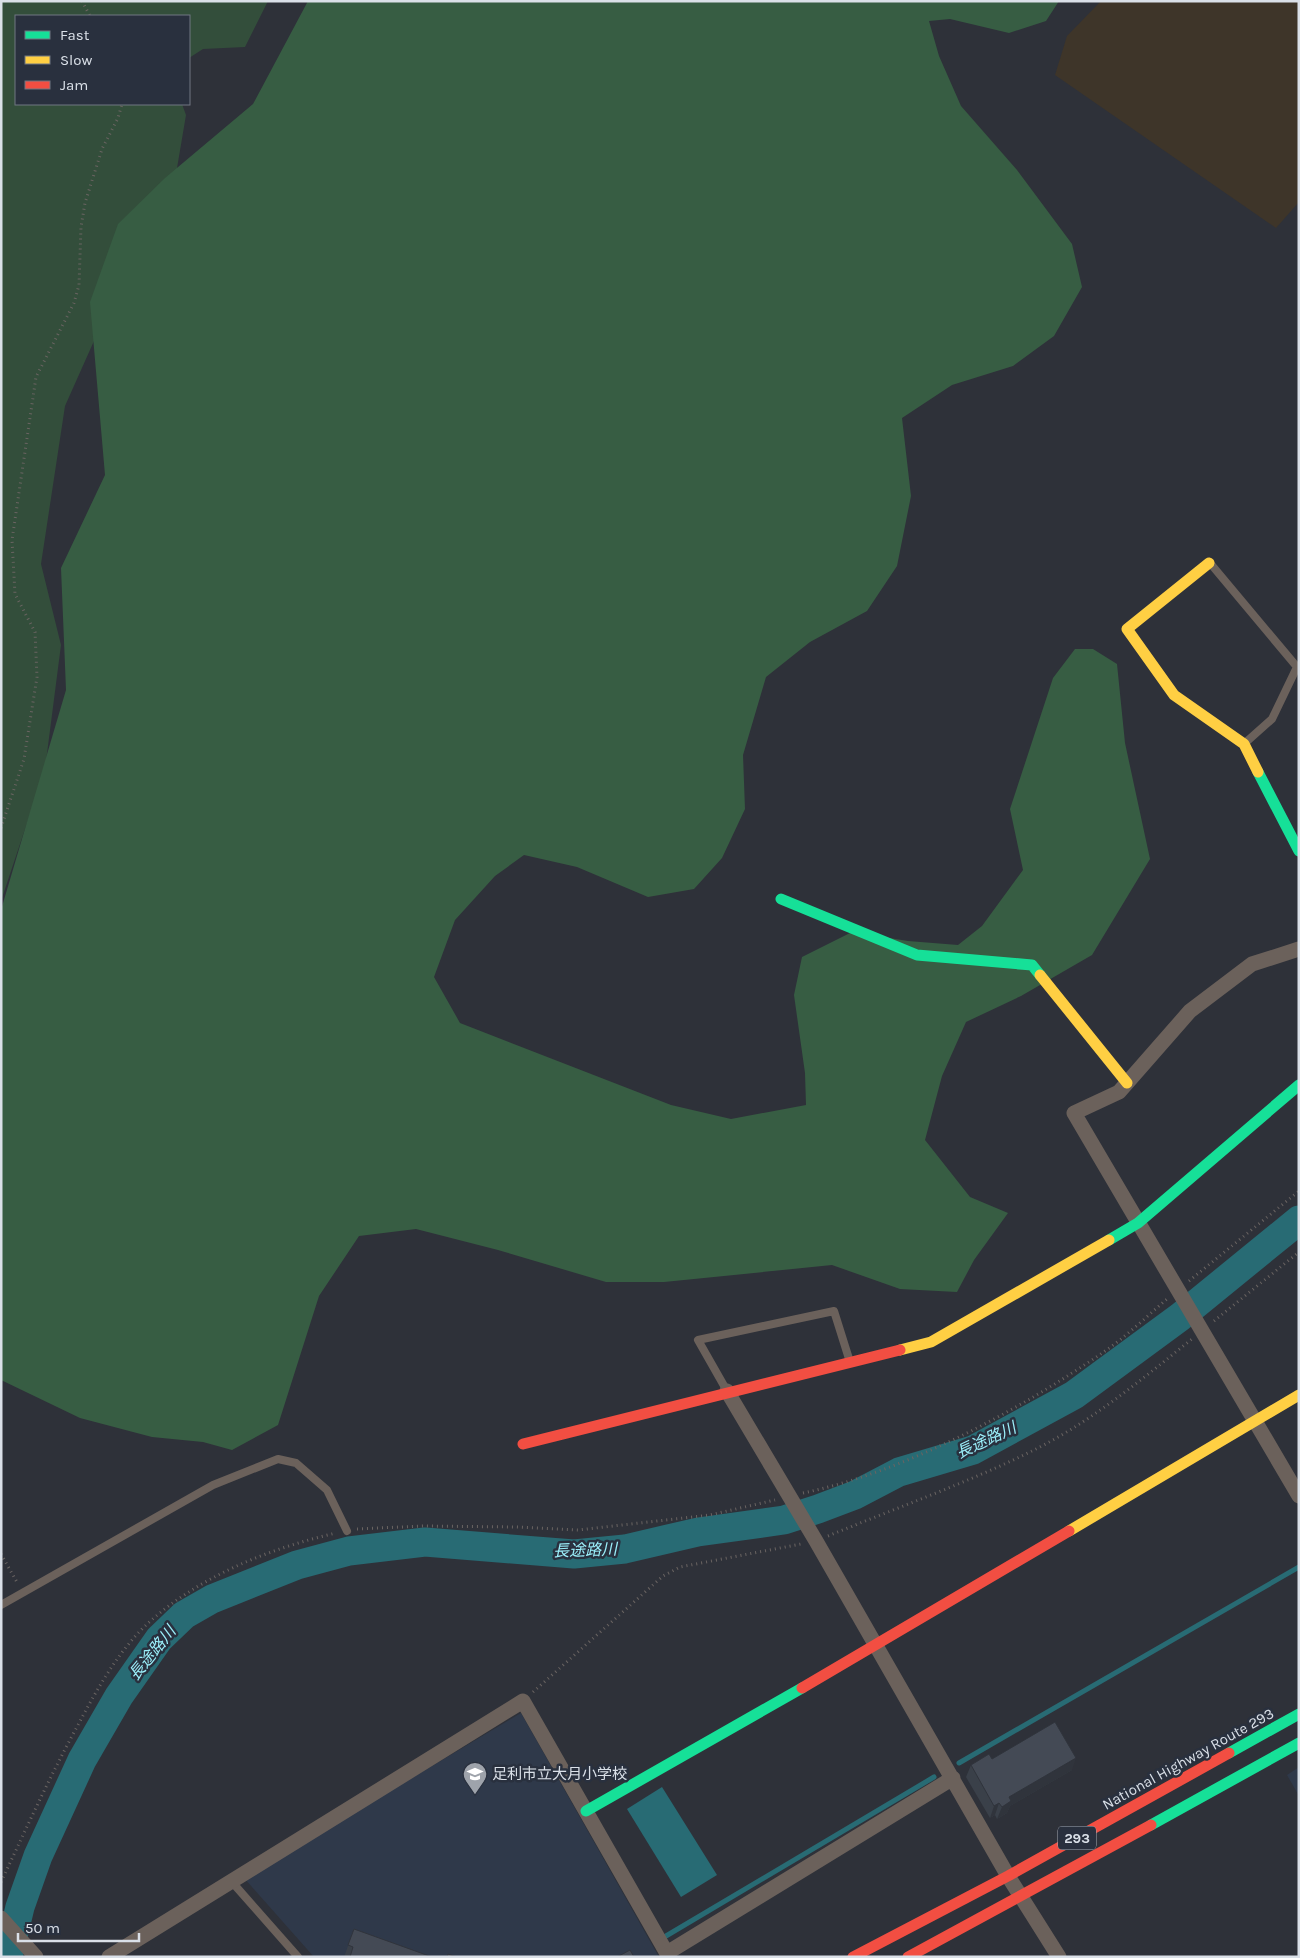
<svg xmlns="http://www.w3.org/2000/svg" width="1300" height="1958" viewBox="0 0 1300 1958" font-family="Karla,'Noto Sans JP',sans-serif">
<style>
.built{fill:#2f394a}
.industrial{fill:#3e3529}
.green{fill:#334e3b}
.forest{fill:#375d43}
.water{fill:#286b74}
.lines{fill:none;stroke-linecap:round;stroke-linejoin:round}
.stream{stroke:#286b74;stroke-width:5}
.river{stroke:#286b74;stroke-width:29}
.path{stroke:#6a6462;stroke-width:3;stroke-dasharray:1 4;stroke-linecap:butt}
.lane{stroke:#6b615b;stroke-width:8}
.street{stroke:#6b615b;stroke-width:15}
.fast{stroke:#16e098;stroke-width:11}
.slow{stroke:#ffcf43;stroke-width:11}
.jam{stroke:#f24e42;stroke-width:11}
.wall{fill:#3a4049}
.shaded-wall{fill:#30343c}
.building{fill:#444a55;stroke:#30343c}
.labels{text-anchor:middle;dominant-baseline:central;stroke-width:5;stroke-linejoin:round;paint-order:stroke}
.shield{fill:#29303e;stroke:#a5abb5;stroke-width:1}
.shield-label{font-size:14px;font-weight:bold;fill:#dae0e8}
.street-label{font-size:15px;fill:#dae0e8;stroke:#29303e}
.poi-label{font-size:15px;fill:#dae0e8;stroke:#29303e;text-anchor:start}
.water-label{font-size:16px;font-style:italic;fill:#9beffa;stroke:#29303e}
</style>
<rect width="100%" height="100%" fill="#2e3139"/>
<path class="built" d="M 521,1713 L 659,1957 L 314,1957 L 244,1878 Z
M 1299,1767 L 1299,1796 L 1287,1775 Z"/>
<path class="industrial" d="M 1101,1 L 1299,1 L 1299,202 L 1276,228 L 1055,75 L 1067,36 Z"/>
<path class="green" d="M 1,1 L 268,1 L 245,47 L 203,49 L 189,58 L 189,16 L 16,16 L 16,104 L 182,104 L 186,115 L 175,180 L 110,305 L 65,406 L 41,564 L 61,645 L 45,769 L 1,901 Z"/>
<path class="forest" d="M 308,1 L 1059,1 L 1046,21 L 1009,33 L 950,19 L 929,21 L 939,56 L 961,106 L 1017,170 L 1072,244 L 1082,287 L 1054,336 L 1013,366 L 952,385 L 902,418 L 911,496 L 897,566 L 867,611 L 810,642 L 766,677 L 743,755 L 745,809 L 722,858 L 694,889 L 648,897 L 577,867 L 524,855 L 495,876 L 455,920 L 434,977 L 460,1023 L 671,1105 L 731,1119 L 806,1105 L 805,1073 L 794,995 L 802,957 L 852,932 L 908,941 L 958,945 L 982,926 L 1023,870 L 1010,809 L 1053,678 L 1075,649 L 1093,649 L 1117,664 L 1125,743 L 1150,859 L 1092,955 L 1021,996 L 966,1022 L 942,1076 L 925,1140 L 970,1197 L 1008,1213 L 974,1260 L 957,1292 L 900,1289 L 832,1265 L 664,1282 L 606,1282 L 498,1250 L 416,1229 L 359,1236 L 319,1296 L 278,1425 L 232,1450 L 203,1442 L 152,1437 L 80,1418 L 1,1380 L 1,910 L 66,690 L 61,568 L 105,475 L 90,302 L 118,224 L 165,178 L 253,104 Z"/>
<path class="water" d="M 662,1787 L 717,1875 L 681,1897 L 627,1809 Z"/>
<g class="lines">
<path class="stream" d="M 959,1763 L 1299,1567
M 666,1936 L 934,1777"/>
<path class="river" d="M 8,1957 L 20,1907 L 38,1856 L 82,1760 L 119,1696 L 159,1639 L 184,1615 L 212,1599 L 297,1565 L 349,1551 L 425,1542 L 574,1554 L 625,1549 L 698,1532 L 784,1520 L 818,1509 L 855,1495 L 899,1472 L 973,1450 L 1074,1395 L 1180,1317 L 1299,1220"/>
<path class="path" d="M 82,1 L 90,16
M 1,828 L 24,759 L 37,677 L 35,632 L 15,594 L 12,540 L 36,377 L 74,303 L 79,285 L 81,227 L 85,203 L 102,149 L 118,118 L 122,104
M 1189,1281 L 1299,1191
M 1214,1321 L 1299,1252
M 803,1493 C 905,1472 1020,1410 1105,1351 C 1127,1336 1147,1316 1167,1299
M 357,1529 L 422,1526 L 516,1527 L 578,1530 L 710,1515 L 775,1500
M 828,1536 C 896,1508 967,1483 1032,1451 C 1091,1422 1141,1380 1192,1339
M 1,1554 L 18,1584
M 533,1692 L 663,1576 L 680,1567 L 801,1544
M 1,1882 C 26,1829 50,1776 78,1725 C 96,1691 116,1655 144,1627 C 195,1578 267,1549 336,1533"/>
<path class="lane" d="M 1210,563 L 1297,667 L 1299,667
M 1245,743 L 1272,719 L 1297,667
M 727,1391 L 698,1340 L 834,1311 L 850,1362
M 1,1605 L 213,1485 L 278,1459 L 296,1463 L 327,1490 L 347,1531
M 232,1882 L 298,1957"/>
<path class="street" d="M 1299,949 L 1252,964 L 1190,1011 L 1119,1092 L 1074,1113 L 1299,1496
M 727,1391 L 816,1541 L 1008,1876 L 1059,1957
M 1,1918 L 36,1957
M 667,1953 L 953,1778
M 109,1957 L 523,1701 L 669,1957"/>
<path class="fast" d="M 1258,772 L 1299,851
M 781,899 L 917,955 L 1032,965 L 1040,975
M 1109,1240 L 1138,1223 L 1299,1085
M 1229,1753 L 1299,1714
M 586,1811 L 802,1688
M 1151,1825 L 1299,1743"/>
<path class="slow" d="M 1209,563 L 1127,629 L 1174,695 L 1244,744 L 1258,772
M 1040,975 L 1127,1083
M 900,1350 L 931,1342 L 1109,1240
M 1069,1531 L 1299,1395"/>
<path class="jam" d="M 523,1444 L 900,1350
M 802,1688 L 1069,1531
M 853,1957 L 1008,1876 L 1229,1753
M 908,1957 L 1151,1825"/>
</g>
<path class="wall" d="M 992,1759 L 1072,1770 L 1010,1806 L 1007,1813 L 997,1819 L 995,1815 L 990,1818 L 966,1777 L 971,1765 Z
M 354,1929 L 432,1957 L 344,1957 Z"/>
<path class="shaded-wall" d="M 1076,1758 L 1072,1770 L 1010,1806 L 1007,1813 L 997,1819 L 1002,1807 L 1009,1797 Z
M 999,1803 L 995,1815 L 990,1818 L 994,1806 Z"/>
<path class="building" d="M 1055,1722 L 1076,1758 L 1009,1797 L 1011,1801 L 1002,1807 L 999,1803 L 994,1806 L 971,1765 L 989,1754 L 992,1759 Z
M 354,1929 L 432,1957 L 350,1957 L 353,1947 L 348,1945 Z
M 630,1950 L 634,1957 L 617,1957 Z
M 448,1954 L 457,1957 L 447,1957 Z"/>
<defs>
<g id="school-pin" transform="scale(1.25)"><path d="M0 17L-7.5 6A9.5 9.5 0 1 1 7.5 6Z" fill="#9ea3ab" stroke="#29303e"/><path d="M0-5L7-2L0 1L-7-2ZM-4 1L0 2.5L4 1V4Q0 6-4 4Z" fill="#fff"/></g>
</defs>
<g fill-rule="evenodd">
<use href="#school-pin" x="475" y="1774"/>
</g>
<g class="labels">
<rect class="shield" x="1058" y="1826.5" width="38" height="23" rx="4"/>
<g class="shield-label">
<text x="1077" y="1838">293</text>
</g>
<g class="street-label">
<text transform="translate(1188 1759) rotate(-29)">National Highway Route 293</text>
</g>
<g class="poi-label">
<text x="492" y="1774">足利市立大月小学校</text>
</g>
<g class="water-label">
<text transform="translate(986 1440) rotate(-25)">長途路川</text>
<text transform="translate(585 1550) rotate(-2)">長途路川</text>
<text transform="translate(152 1653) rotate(-51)">長途路川</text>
</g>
</g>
<rect width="1300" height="1958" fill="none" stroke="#dae0e8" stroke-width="5"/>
<rect x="15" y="15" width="175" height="90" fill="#29303e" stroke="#707682"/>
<rect x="25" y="31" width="25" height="8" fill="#16e098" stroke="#707682"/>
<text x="60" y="40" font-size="15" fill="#dae0e8">Fast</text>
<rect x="25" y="56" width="25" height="8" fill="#ffcf43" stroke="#707682"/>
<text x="60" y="65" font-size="15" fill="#dae0e8">Slow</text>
<rect x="25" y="81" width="25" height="8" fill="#f24e42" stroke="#707682"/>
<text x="60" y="90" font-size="15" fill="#dae0e8">Jam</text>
<path d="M18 1933v8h121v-8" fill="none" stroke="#dae0e8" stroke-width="2.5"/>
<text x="25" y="1933" font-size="15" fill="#dae0e8" stroke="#29303e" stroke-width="4" paint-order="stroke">50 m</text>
</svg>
